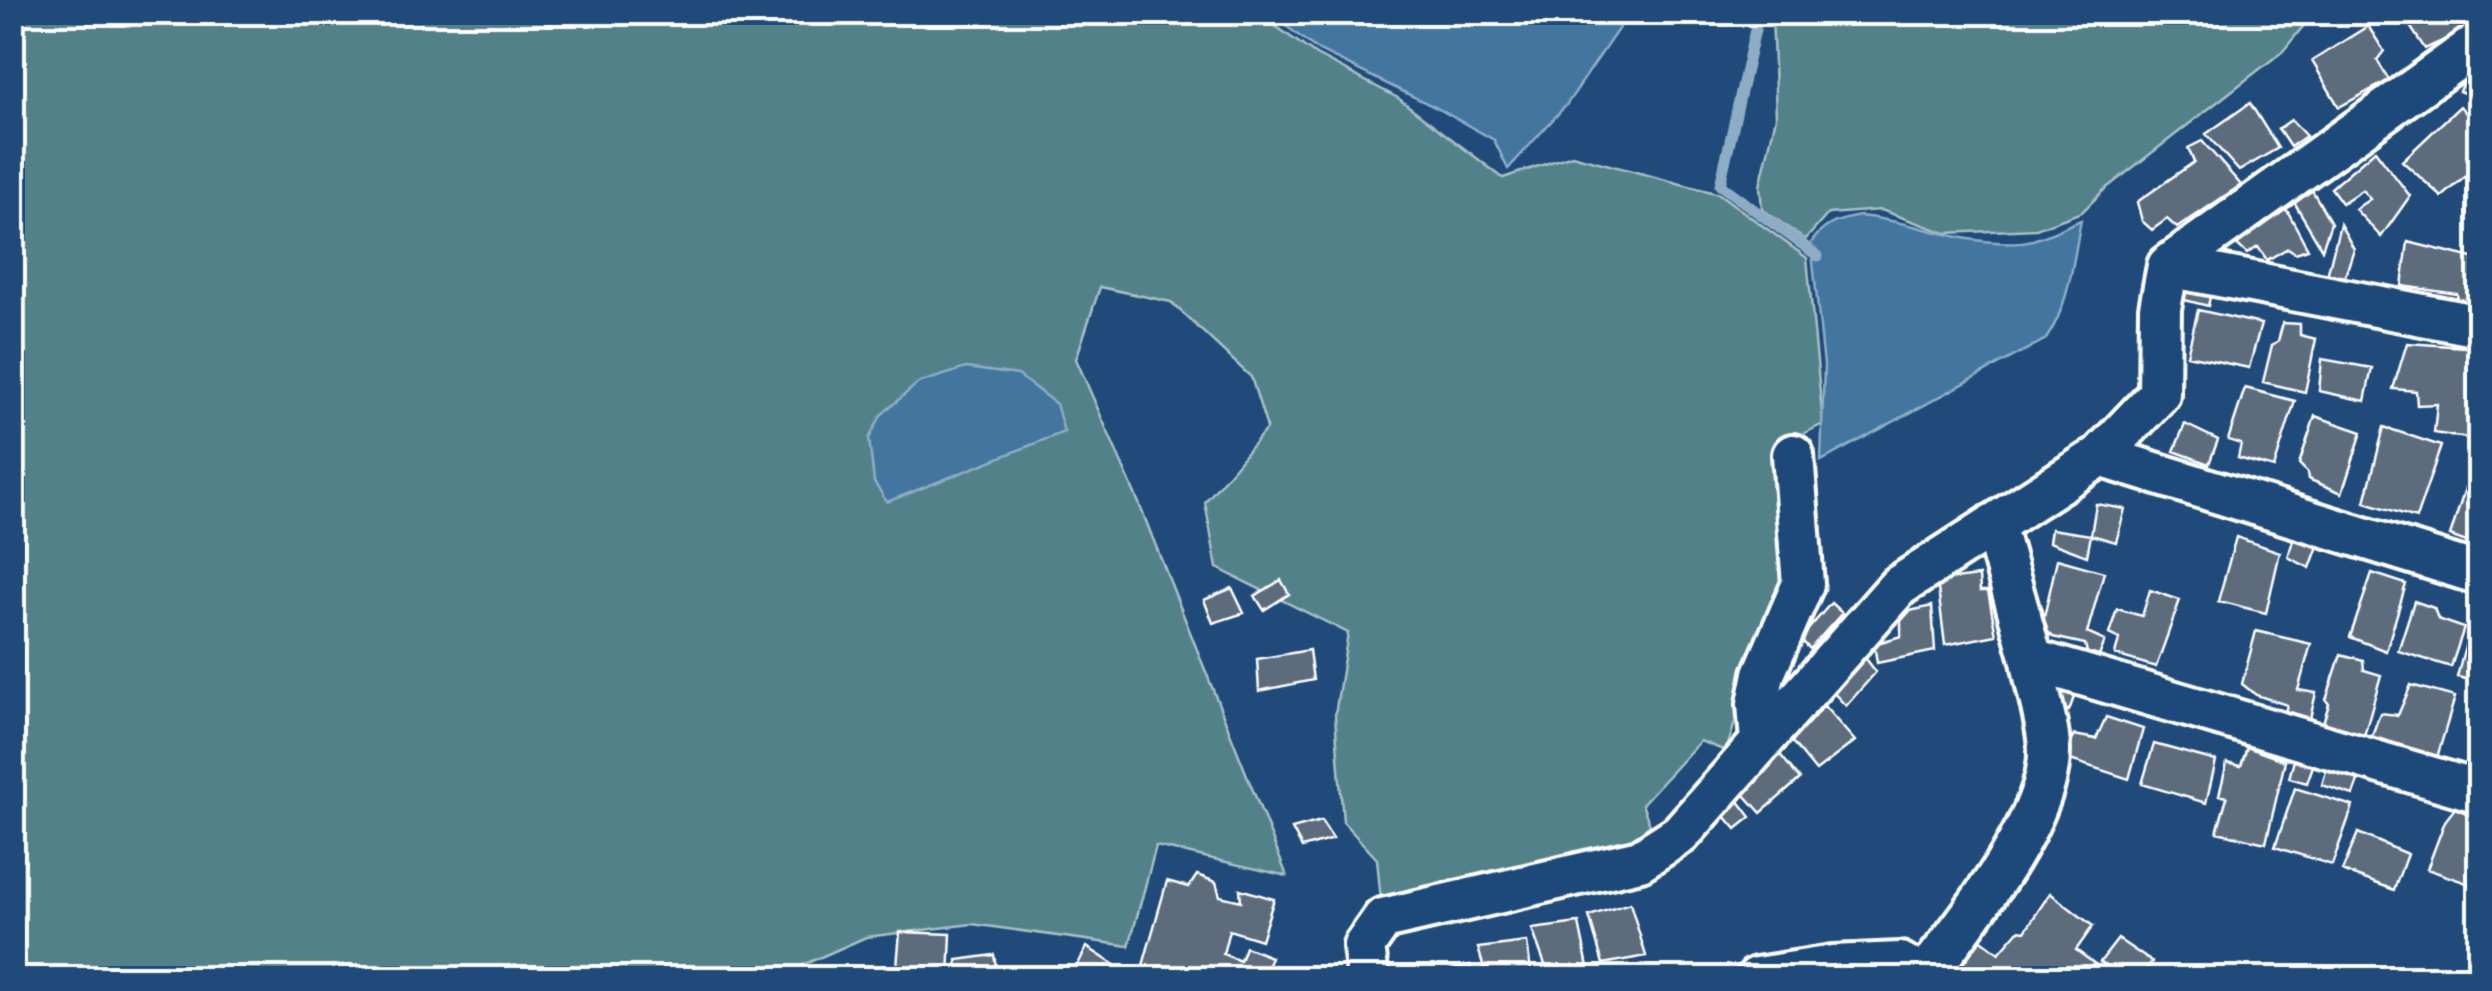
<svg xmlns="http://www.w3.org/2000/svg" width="2492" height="991" viewBox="0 0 2492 991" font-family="'Gochi Hand',sans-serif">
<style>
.green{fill:#53818a;stroke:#a9c0c4;stroke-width:2.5}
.water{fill:#42769f;stroke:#8eadc5;stroke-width:2.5}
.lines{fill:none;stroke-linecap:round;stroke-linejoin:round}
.stream{stroke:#8eadc5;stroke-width:11}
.building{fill:#5d6c7d;stroke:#fff;stroke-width:2.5}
.minor-casing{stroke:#fff;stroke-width:48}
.minor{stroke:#1f4a7a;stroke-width:40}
</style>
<rect width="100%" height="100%" fill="#1f4a7a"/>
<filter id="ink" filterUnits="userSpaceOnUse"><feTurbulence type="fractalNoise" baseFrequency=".01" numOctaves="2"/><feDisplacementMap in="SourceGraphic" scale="20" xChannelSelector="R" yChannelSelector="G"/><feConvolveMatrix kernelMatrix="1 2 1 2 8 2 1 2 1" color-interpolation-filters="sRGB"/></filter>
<g filter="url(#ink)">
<path class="green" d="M 12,13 L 1263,13 L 1263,17 L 1316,55 L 1398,98 L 1503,178 L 1572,155 L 1719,194 L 1807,258 L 1823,424 L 1779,446 L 1784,584 L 1759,646 L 1726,751 L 1700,741 L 1642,804 L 1650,825 L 1629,842 L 1584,849 L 1381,901 L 1377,859 L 1343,822 L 1335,715 L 1348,633 L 1217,568 L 1205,502 L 1267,428 L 1251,377 L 1171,302 L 1100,287 L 1076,359 L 1138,501 L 1287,876 L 1156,846 L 1129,946 L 972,924 L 866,937 L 805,964 L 819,978 L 13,978 Z
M 1772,13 L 1772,12 L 2314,13 L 2283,51 L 2104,190 L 2082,212 L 2036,229 L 1946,233 L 1881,210 L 1828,214 L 1805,240 L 1762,209 L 1760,186 L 1776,117 Z"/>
<path class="water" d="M 1269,13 L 1269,12 L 1629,13 L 1567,104 L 1508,169 L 1494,140 L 1437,108 L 1319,51 Z
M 1860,216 C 1915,221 1965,247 2022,242 C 2041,240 2063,227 2081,220 C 2073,260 2070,304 2046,339 L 1821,461 L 1824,365 L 1811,243 C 1824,224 1837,220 1860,216 Z
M 966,368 L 1018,375 L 1056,404 L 1064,432 L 887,502 L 874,482 L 869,439 L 881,415 L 918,383 Z"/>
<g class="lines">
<path class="stream" d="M 1759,12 L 1720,185 L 1818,256"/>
</g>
<path class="building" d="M 2418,12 L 2471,12 L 2466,30 L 2425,49 L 2406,20 Z
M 2368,26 L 2384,51 L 2377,60 L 2389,80 L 2339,107 L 2312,61 Z
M 2478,54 L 2480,55 L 2480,112 L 2473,111 L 2479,99 L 2459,91 Z
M 2250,103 L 2278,148 L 2239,171 L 2206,134 Z
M 2460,106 L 2480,130 L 2480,164 L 2442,197 L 2402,161 Z
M 2291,120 L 2306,136 L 2290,147 L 2278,129 Z
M 2202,141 L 2241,185 L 2177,228 L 2167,219 L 2152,230 L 2142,221 L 2137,202 L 2194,162 L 2188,148 Z
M 2375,150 L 2410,196 L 2381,237 L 2355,209 L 2370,199 L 2362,190 L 2342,203 L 2331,188 Z
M 2308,183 L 2331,223 L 2322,249 L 2291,197 Z
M 2282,201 L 2308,249 L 2295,253 L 2288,248 L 2267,260 L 2258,247 L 2247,254 L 2230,238 Z
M 2340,224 L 2354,249 L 2344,279 L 2327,276 Z
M 2408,242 L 2477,259 L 2479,282 L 2475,303 L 2458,301 L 2457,294 L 2402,286 Z
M 2176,281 L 2212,288 L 2208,306 L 2177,298 Z
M 2198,310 L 2261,324 L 2249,368 L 2187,355 Z
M 2283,323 L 2300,324 L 2300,335 L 2316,339 L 2305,392 L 2263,382 L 2272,345 L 2278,341 Z
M 2407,343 L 2480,348 L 2480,385 L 2467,438 L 2434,433 L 2437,404 L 2417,405 L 2416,391 L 2393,389 Z
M 2322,359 L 2372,368 L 2365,401 L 2319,391 Z
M 2245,388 L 2295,401 L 2274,468 L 2238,458 L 2241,444 L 2228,440 Z
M 2315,416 L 2362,432 L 2342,493 L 2308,479 L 2307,472 L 2299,464 Z
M 2185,424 L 2218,440 L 2209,464 L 2174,451 Z
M 2384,427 L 2441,446 L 2416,518 L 2365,502 Z
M 2470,473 L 2480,476 L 2480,547 L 2450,536 Z
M 2096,504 L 2125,509 L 2116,542 L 2091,535 Z
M 2051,529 L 2091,535 L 2087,556 L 2049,542 Z
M 2296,530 L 2321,538 L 2310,568 L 2288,557 Z
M 2236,537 L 2280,552 L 2266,613 L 2218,601 Z
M 2057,559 L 2104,572 L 2087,633 L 2105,641 L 2098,659 L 2088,657 L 2085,644 L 2053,637 L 2042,626 Z
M 2372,573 L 2406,584 L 2386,651 L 2350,637 Z
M 1979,576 L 1980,591 L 1988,591 L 1996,635 L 1945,645 L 1937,581 Z
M 1281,580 L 1289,594 L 1264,610 L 1255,596 Z
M 1232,588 L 1244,613 L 1213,623 L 1204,600 Z
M 2150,590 L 2180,600 L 2156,667 L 2115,655 L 2119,639 L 2109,634 L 2117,609 L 2142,616 Z
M 2414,601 L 2434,608 L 2438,619 L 2464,628 L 2451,667 L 2398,651 Z
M 1831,603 L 1842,613 L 1810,649 L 1800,639 Z
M 1932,606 L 1935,651 L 1877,663 L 1874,644 L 1901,636 L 1901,621 L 1910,611 Z
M 2256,631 L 2311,644 L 2298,690 L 2316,693 L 2308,727 L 2283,718 L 2287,705 L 2256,695 L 2242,684 Z
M 2480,631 L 2480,682 L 2457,677 L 2468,636 Z
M 1309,650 L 1313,680 L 1259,691 L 1257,659 Z
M 2341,654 L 2363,660 L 2364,670 L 2381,675 L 2363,739 L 2322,726 L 2329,704 L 2326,700 Z
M 1864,656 L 1876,672 L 1846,706 L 1831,690 Z
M 2044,674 L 2078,686 L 2069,711 L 2044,696 Z
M 2411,685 L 2455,697 L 2436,761 L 2369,744 L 2380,713 L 2398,715 Z
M 1824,706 L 1855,741 L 1816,771 L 1788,737 Z
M 2106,717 L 2143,729 L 2129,779 L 2067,759 L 2074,735 L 2096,739 Z
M 2154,744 L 2216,761 L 2206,803 L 2142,784 Z
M 2247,747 L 2285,761 L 2266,843 L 2217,832 L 2227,797 L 2219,795 L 2227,763 L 2241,766 Z
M 1778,752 L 1800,779 L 1761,813 L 1738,787 Z
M 2295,757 L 2314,763 L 2307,783 L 2289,778 Z
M 2327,767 L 2359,778 L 2353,795 L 2322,785 Z
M 2295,788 L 2353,806 L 2332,865 L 2275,847 Z
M 1735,796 L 1751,817 L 1736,829 L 1718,808 Z
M 2455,808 L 2480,819 L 2480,866 L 2472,885 L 2427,869 L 2445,821 Z
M 1321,821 L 1333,839 L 1302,848 L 1292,829 Z
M 2358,833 L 2407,854 L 2394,890 L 2342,871 Z
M 1197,875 L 1216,882 L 1220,896 L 1241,901 L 1240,889 L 1274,899 L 1261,940 L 1229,930 L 1223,954 L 1240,961 L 1245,947 L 1271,957 L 1263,978 L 1169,978 L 1170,974 L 1142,969 L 1167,881 L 1189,887 Z
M 2050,893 L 2093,926 L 2076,950 L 2099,967 L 2090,978 L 1951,978 L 1945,974 L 1971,932 L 1999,953 L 2019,930 L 2025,931 Z
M 1630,903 L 1646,956 L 1603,964 L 1589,916 Z
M 1579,923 L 1588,967 L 1548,973 L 1532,929 Z
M 900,932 L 951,934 L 949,978 L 896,978 Z
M 2118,939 L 2152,962 L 2139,978 L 2111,978 L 2117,971 L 2100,962 Z
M 1527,942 L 1532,978 L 1487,978 L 1478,948 Z
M 1087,947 L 1116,966 L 1111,978 L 1083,978 L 1074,972 Z
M 994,955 L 998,978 L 958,978 L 957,960 Z
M 1470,965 L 1473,978 L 1417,978 Z"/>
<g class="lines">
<g class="minor-casing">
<path id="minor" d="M 2168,266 L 2480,42
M 2100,456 L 2480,574
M 1994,524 L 2032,660 L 2480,792
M 1761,742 L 1758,704 L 1764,674 L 1803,584 L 1793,455
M 1924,977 C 1965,923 2050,820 2049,751 C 2049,724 2036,689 2032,660
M 1368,978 L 1364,946 L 1383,919 L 1640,860 L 1680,834 L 1899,586 L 2100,456 L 2159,394 L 2160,308 L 2168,266 L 2480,326
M 1757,978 L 1833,966 L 1900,963 L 1925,978"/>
</g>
<use href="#minor" class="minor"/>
</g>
</g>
<rect width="2492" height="991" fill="none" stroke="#1f4a7a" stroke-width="50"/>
<rect x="25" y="25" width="2442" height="941" fill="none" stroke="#fff" stroke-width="4" filter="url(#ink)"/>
</svg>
